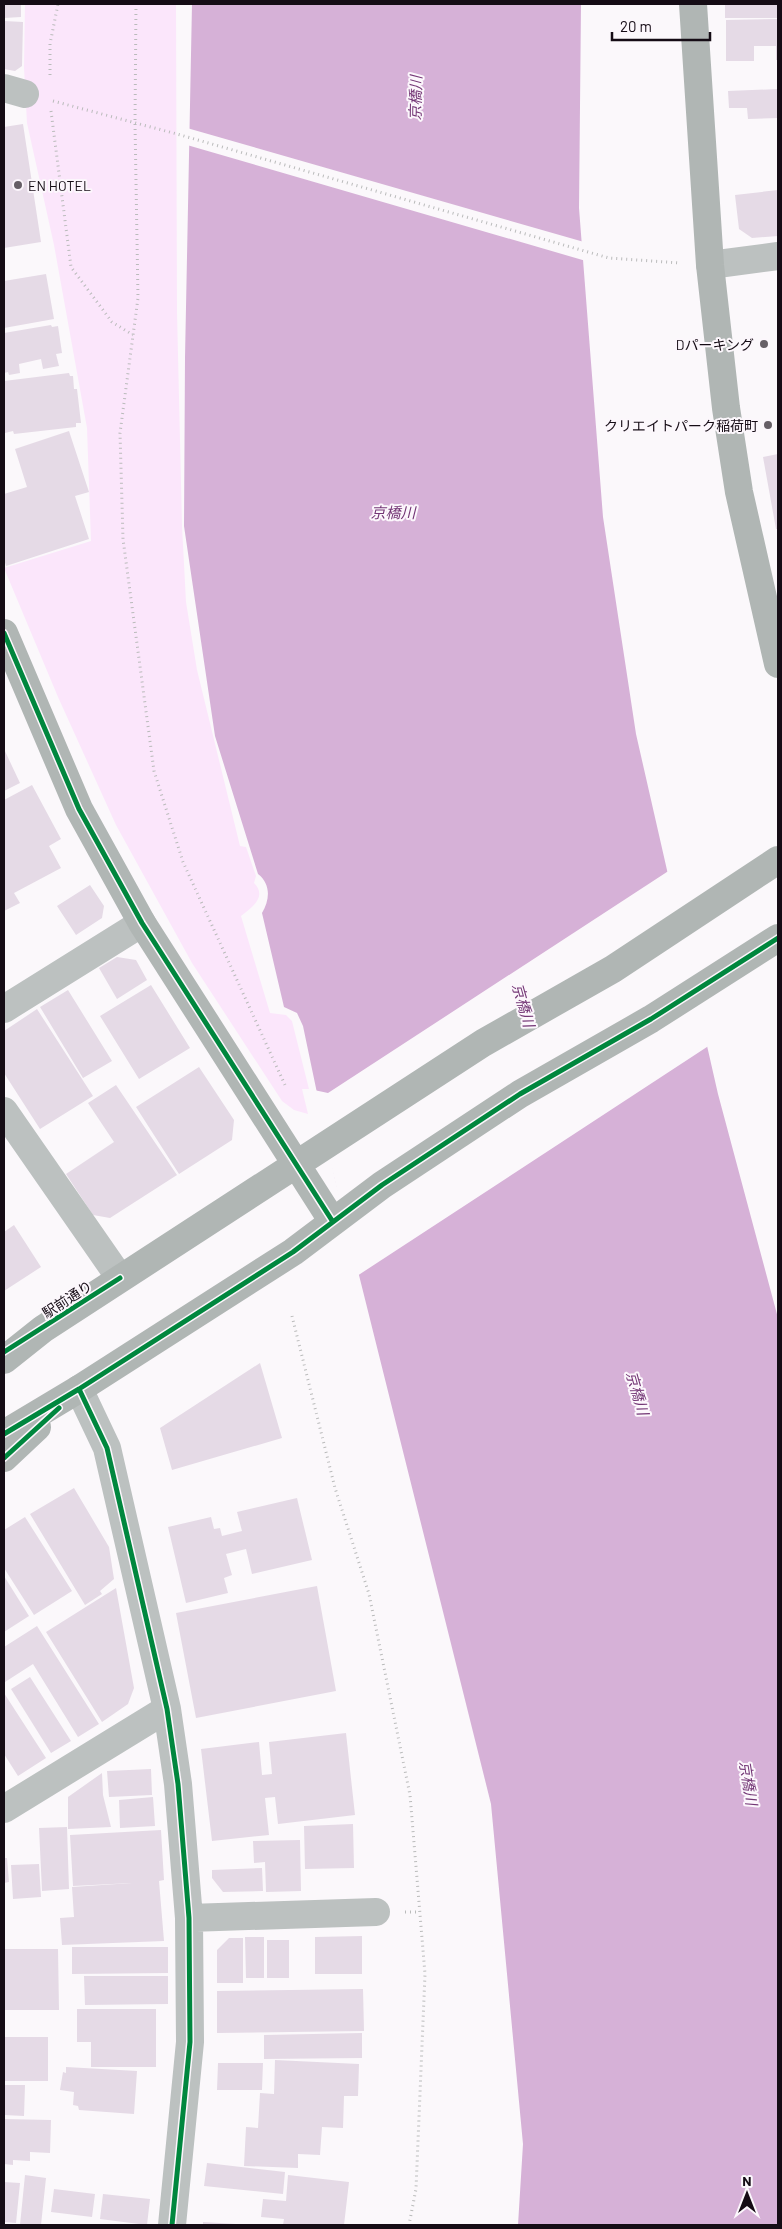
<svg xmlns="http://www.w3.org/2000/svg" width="782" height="2229" viewBox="0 0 782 2229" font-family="Barlow,'Noto Sans JP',sans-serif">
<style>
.green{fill:#fbe6fb}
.water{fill:#d6b1d7}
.pier{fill:#fbf8fb}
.building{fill:#e5dae6}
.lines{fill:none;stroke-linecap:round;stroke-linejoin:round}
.path{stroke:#babbbb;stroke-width:3;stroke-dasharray:1 4;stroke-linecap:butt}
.street{stroke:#bcc1c0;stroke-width:28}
.secondary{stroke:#b0b6b4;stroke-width:28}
.cycleway-casing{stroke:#fcf7fc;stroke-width:8}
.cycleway{stroke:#00873e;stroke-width:5}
.poi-dot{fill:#665f66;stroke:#fcf7fc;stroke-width:2}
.labels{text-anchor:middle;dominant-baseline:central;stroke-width:4;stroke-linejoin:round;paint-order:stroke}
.poi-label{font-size:14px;fill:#150c15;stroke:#fcf7fc;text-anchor:end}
.street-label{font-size:14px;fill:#150c15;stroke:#fcf7fc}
.water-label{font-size:15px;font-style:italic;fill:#733675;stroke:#fcf7fc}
</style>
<rect width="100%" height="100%" fill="#fbf8fb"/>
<path class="green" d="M 25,4 L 176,4 L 177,312 L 182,526 L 186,602 L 197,670 L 240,846 L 246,847 L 256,876 L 254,883 C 268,897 251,908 241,916 L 270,1013 L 286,1015 L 292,1021 L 309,1089 L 302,1089 L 308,1114 L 294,1110 L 282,1101 L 192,963 L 116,825 L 58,697 L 4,568 L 91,541 L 87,428 L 54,245 L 27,123 L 24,68 Z"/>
<path class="water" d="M 192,4 L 581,4 L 579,208 L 603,517 L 636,734 L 718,1094 L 778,1318 L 778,2225 L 518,2225 L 523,2144 L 491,1804 L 335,1179 L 303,1026 L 297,1013 L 284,1007 L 262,913 C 270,900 271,884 258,874 L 215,736 L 184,526 L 185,358 Z"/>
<path class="pier" d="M 187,128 L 584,242 L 586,261 L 187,145 Z
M 670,870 L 710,1045 L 357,1276 L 314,1090 L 328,1093 Z"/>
<path class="building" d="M 4,4 L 21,4 L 21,17 L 4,18 Z
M 725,4 L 778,4 L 778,18 L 725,18 Z
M 778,19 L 778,60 L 776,60 L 776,46 L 754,46 L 754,61 L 726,61 L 726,20 Z
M 4,21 L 23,22 L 22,66 L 15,71 L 4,69 Z
M 778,89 L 778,118 L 748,119 L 747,108 L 729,108 L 728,91 Z
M 23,124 L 41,242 L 4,248 L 4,127 Z
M 778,190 L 778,236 L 752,238 L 739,229 L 735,195 Z
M 46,274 L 54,319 L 4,328 L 4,281 Z
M 51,325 L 52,327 L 58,326 L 62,353 L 56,354 L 59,366 L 43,369 L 41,359 L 19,364 L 20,373 L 9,375 L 8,372 L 4,373 L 4,333 Z
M 69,373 L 70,376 L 73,376 L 74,389 L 77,389 L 81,423 L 76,423 L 76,427 L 14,434 L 13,431 L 5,433 L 4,381 Z
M 69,431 L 89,492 L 75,496 L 89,539 L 6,566 L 4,559 L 4,494 L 27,487 L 15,449 Z
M 778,454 L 778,529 L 776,529 L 763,457 Z
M 4,749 L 20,783 L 4,791 Z
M 32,785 L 61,839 L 49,846 L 61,868 L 14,893 L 20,903 L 4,911 L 4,800 Z
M 90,885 L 104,906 L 102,918 L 76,935 L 57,906 Z
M 117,957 L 136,960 L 147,980 L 117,999 L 99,968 Z
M 151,985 L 190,1048 L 139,1079 L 100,1016 Z
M 68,990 L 112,1061 L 83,1078 L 40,1007 Z
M 37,1009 L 93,1096 L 40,1129 L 4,1073 L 4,1031 Z
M 199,1067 L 234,1120 L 232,1140 L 179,1174 L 136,1107 Z
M 116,1085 L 177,1175 L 110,1218 L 93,1215 L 66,1174 L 114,1142 L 88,1103 Z
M 14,1225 L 41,1267 L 4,1291 L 4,1232 Z
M 260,1363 L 282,1438 L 172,1470 L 160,1428 Z
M 74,1488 L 109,1547 L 114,1579 L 100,1591 L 102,1594 L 85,1605 L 30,1514 Z
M 297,1498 L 312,1560 L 252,1574 L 246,1549 L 226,1554 L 232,1575 L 224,1578 L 228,1593 L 186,1603 L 168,1527 L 211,1517 L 214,1529 L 220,1528 L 222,1536 L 242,1531 L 237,1512 Z
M 25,1517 L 72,1591 L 34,1615 L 4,1568 L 4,1530 Z
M 4,1576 L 29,1616 L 4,1632 Z
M 317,1586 L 336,1691 L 196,1718 L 176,1613 Z
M 116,1588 L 134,1688 L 128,1704 L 102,1722 L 46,1632 Z
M 37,1626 L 99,1724 L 78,1737 L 33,1664 L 5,1682 L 4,1681 L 4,1647 Z
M 30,1677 L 71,1741 L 51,1753 L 11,1689 Z
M 4,1693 L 46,1758 L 18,1776 L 4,1754 Z
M 346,1733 L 355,1815 L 278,1824 L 275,1797 L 265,1798 L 269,1835 L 212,1841 L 201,1749 L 259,1742 L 262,1775 L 272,1774 L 269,1742 Z
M 151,1769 L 152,1795 L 109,1797 L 107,1771 Z
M 102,1773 L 103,1795 L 111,1827 L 68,1829 L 68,1797 Z
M 153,1797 L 155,1826 L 120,1828 L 119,1800 Z
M 353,1824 L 354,1868 L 305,1869 L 304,1826 Z
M 67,1827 L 69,1889 L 42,1891 L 39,1828 Z
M 161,1830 L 164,1880 L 159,1881 L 164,1941 L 62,1945 L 60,1918 L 74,1917 L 72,1887 L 132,1883 L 73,1886 L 70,1835 Z
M 300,1840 L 301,1891 L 266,1892 L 265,1862 L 254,1863 L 253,1841 Z
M 4,1858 L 7,1858 L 9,1882 L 4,1883 Z
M 39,1864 L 41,1897 L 13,1899 L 11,1865 Z
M 262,1868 L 263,1891 L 223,1892 L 212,1878 L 212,1870 Z
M 362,1936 L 362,1974 L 315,1974 L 315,1937 Z
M 245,1937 L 264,1937 L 264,1978 L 246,1978 Z
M 229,1938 L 243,1938 L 243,1983 L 217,1983 L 217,1950 Z
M 267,1940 L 289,1940 L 289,1978 L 267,1978 Z
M 72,1947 L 168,1947 L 168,1973 L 72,1974 Z
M 4,1949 L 58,1949 L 59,2010 L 4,2010 Z
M 84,1976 L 168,1976 L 168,2004 L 85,2005 Z
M 363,1989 L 364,2031 L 217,2033 L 217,1991 Z
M 77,2009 L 156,2009 L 156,2067 L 91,2067 L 91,2042 L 77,2042 Z
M 362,2033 L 362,2058 L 264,2059 L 264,2035 Z
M 4,2037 L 48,2037 L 48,2081 L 4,2081 Z
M 275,2060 L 359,2064 L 358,2096 L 344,2096 L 343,2128 L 322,2127 L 320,2155 L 298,2154 L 298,2168 L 244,2166 L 246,2127 L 258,2128 L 260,2093 L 274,2094 Z
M 218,2063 L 263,2063 L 262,2090 L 217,2090 Z
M 66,2067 L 137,2071 L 134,2114 L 79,2110 L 78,2106 L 73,2105 L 74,2092 L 60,2090 L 63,2072 L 66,2073 Z
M 4,2085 L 25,2085 L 24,2116 L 4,2115 Z
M 4,2119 L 51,2120 L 50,2153 L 30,2152 L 30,2161 L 13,2160 L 13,2165 L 4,2164 Z
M 207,2163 L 285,2172 L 283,2194 L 204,2186 Z
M 25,2175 L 46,2178 L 41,2225 L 20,2225 Z
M 288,2175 L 349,2182 L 344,2225 L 283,2225 L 284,2219 L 261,2217 L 263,2199 L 286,2201 Z
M 4,2182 L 20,2183 L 16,2223 L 4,2222 Z
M 54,2189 L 95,2194 L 92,2217 L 51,2212 Z
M 103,2194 L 150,2199 L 147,2225 L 100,2219 Z
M 203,2222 L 236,2224 L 236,2225 L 203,2225 Z"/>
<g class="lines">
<path class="path" d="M 136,4 L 135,123 L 138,298 L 120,433 L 123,539 L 154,771 L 183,862 L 285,1085
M 50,75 L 50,44 L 58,4
M 53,101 L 177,134 L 609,258 L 680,263
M 51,111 L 71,267 L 112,322 L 133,335
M 292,1316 L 335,1488 L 369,1594 L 410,1795 L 425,1974 L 416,2189 L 409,2225
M 405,1912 L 420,1912"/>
<path class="street" d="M 4,88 L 25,94
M 710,265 L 778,256
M 4,1009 L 142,923
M 4,1111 L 120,1278
M 79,1389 L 107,1448 L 167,1709 L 178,1784 L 189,1918 L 190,2042 L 172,2225
M 4,1809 L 167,1709
M 189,1918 L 376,1912"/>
<path class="secondary" d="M 693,4 L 710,265 L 726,408 L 739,492 L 778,664
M 4,633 L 79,809 L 142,923 L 333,1222
M 4,1360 L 43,1329 L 483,1043 L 613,969 L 778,860
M 4,1434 L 79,1389 L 293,1252 L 382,1185 L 520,1094 L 651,1019 L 778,938
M 4,1458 L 37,1427"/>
<g class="cycleway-casing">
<path id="cycleway" d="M 4,633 L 79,809 L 142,923 L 333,1222
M 4,1352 L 120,1278
M 79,1389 L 107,1448 L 167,1709 L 178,1784 L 189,1918 L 190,2042 L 172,2225
M 4,1434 L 79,1389 L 293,1252 L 382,1185 L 520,1094 L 651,1019 L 778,938
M 4,1458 L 59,1408"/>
</g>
<use href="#cycleway" class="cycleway"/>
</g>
<g class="poi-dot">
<circle cx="18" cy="185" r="5"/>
<circle cx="764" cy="344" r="5"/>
<circle cx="768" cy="425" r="5"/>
</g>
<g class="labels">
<g class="poi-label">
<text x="28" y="185" text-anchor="start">EN HOTEL</text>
<text x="754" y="344">Dパーキング</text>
<text x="758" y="425">クリエイトパーク稲荷町</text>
</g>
<g class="street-label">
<text transform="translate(67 1299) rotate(-33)">駅前通り</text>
</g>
<g class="water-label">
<text transform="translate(415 98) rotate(-89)">京橋川</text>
<text x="393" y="512">京橋川</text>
<text transform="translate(524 1005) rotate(74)">京橋川</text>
<text transform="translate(638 1393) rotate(74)">京橋川</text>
<text transform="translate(749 1783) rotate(81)">京橋川</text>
</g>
</g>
<rect width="782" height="2229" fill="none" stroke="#150c15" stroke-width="10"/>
<g transform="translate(747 2194)" stroke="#fcf7fc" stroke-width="4" paint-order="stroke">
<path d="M0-4L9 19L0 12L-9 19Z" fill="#150c15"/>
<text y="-8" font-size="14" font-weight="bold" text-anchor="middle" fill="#150c15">N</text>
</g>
<path d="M612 32v8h98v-8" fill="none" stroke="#150c15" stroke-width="2.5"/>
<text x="620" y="32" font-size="15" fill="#150c15" stroke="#fcf7fc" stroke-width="4" paint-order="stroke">20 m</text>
</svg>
